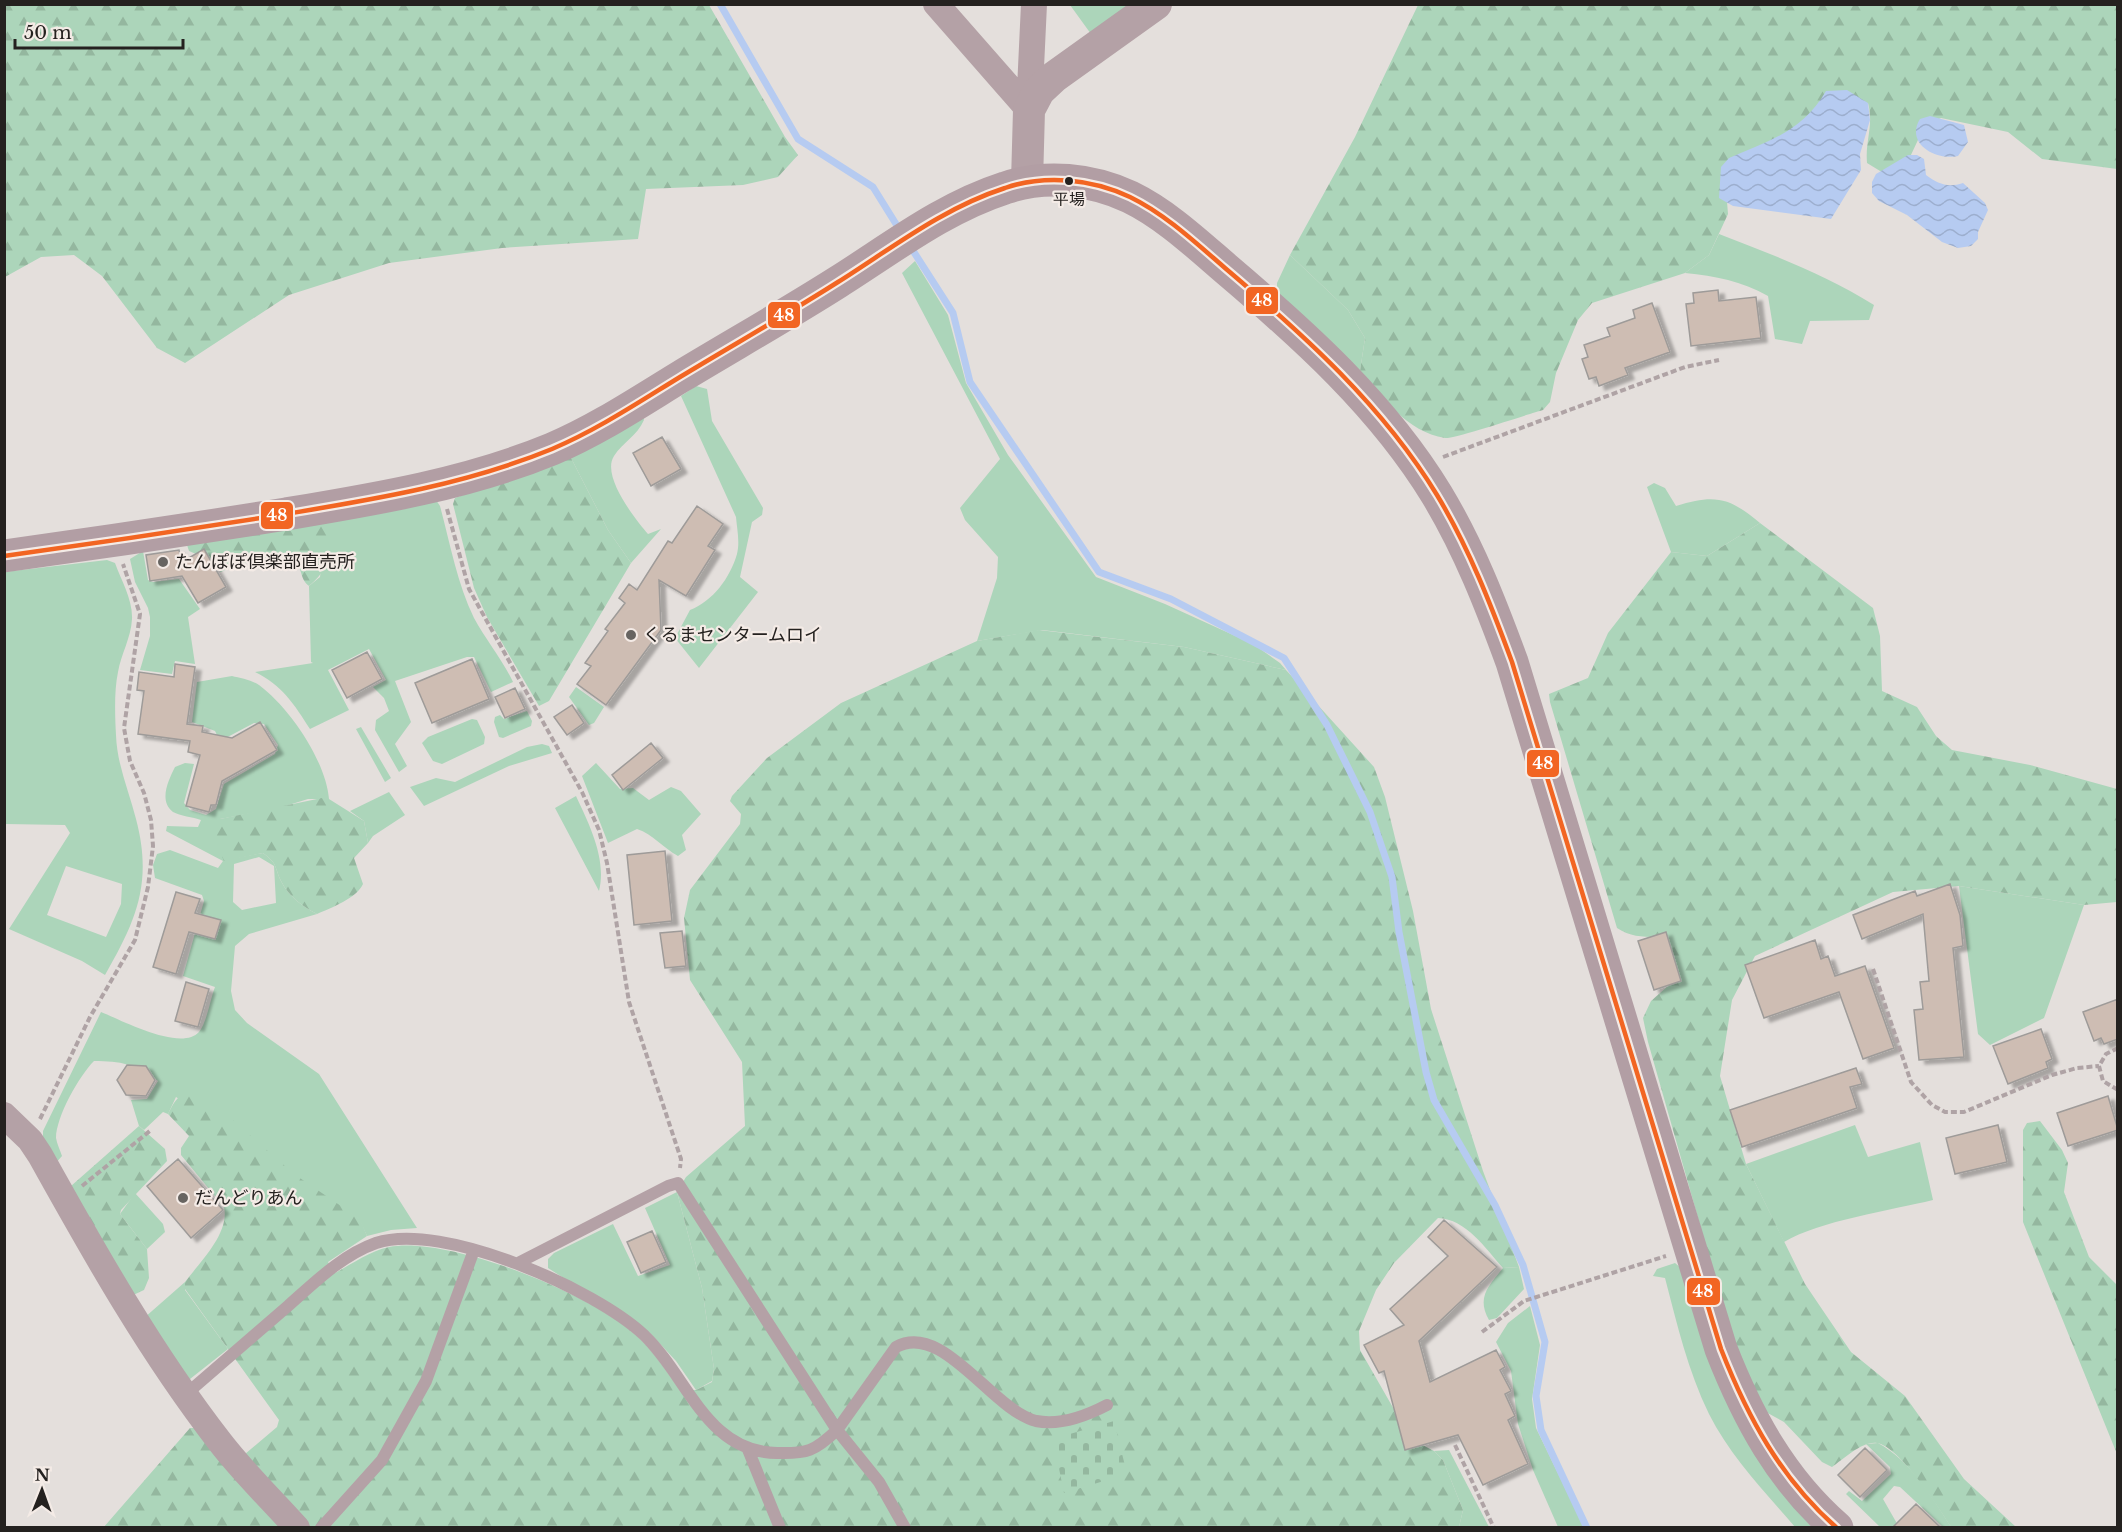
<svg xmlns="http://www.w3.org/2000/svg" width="2122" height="1532" viewBox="0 0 2122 1532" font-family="'Libre Baskerville','Noto Sans JP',serif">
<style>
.grass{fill:#acd5ba;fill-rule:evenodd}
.forest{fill:url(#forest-firs)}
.cemetery{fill:url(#cemetery-stones)}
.water{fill:url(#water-waves)}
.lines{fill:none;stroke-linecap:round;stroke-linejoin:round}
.stream{stroke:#b6cbf1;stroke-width:7}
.building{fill:#cebdb3;stroke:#9e9b99;stroke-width:1.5;filter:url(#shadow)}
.path{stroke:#afa3a5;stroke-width:4;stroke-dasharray:6 3;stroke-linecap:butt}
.service{stroke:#b4a1a6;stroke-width:12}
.minor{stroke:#b4a1a6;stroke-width:26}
.tertiary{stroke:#b4a1a6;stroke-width:32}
.secondary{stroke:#b29ea4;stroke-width:33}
.bus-1-casing{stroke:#f4ebe6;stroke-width:9}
.bus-1{stroke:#f26522;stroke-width:4.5}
.bus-dot{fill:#24211f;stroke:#f4ebe6;stroke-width:2}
.poi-dot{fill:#676461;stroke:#f4ebe6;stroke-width:2}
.labels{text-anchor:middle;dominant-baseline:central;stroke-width:4.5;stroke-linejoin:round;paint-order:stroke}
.bus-label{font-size:16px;fill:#24211f;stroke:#f4ebe6}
.poi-label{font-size:18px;fill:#24211f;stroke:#f4ebe6;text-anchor:start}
.line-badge{stroke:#f4ebe6;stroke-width:2}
.badge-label{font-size:16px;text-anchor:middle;font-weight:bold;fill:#fff}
</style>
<defs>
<pattern id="forest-firs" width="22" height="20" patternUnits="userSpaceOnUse" patternTransform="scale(1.5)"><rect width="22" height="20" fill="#acd5ba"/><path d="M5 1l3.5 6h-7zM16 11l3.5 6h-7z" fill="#94b79f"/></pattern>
<pattern id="cemetery-stones" width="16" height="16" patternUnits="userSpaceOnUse" patternTransform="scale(1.5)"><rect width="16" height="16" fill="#acd5ba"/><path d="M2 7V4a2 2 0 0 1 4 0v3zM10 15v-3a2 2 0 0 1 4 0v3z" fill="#94b79f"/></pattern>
<pattern id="water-waves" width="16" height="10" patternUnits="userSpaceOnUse" patternTransform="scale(1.5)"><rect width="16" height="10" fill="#b6cbf1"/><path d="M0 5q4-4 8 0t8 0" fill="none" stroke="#9caece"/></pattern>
<filter id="shadow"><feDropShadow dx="6" dy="4" stdDeviation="1.5" flood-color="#0004"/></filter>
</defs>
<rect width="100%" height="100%" fill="#e4dfdc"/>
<path class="grass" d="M 1070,5 L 1136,5 L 1091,34 Z
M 1719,234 C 1773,255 1825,274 1874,305 L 1869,320 L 1810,321 L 1802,344 L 1775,339 L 1768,296 C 1741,281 1716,276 1685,273 L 1709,255 Z
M 1290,255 L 1348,310 L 1365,338 L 1360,371 L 1277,294 L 1277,283 Z
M 915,261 L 948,315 L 966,383 L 1008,455 L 1096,577 L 1165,604 L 1253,644 L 1280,663 L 1286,670 L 1184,647 L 1042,630 L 977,641 L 997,578 L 998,557 L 965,520 L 960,508 L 1000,459 L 902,273 Z
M 696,386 L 707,389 L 712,421 L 763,508 L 762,515 L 752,522 L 740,577 L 758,592 L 699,668 L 675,638 L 690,610 C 713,601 730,578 737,554 C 740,542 737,529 736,517 L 681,396 Z
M 643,416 L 644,420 C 637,436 623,442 614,456 C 601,476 635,519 648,534 L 661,529 L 631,563 L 608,530 L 570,456 Z
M 1654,483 L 1665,488 L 1676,506 C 1715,494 1729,497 1760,523 L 1707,556 L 1671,552 L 1647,487 Z
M 436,500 L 440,506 C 450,543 457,583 474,618 C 486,640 502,659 513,682 L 491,692 L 474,657 L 467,657 L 395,681 L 411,722 L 395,744 L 407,766 L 399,772 L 375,730 L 376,720 L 389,711 L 384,698 L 373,687 L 386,680 L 369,649 L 328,670 L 349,710 L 310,729 C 294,704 282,685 255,672 L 313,663 L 311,662 L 309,586 L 320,577 L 327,523 Z
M 143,551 L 148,580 L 153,582 L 179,579 L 200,609 L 188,617 L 195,664 L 175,661 L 172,674 L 140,670 L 150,636 L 150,617 L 148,608 L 135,582 L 130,559 Z
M 107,560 L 115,563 C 121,580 133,600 132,619 C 131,638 121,654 118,672 C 114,691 115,716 116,735 C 117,765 129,791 136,819 C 153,883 136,921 105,975 L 82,961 L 9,929 L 70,833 L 65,825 L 5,824 L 4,572 ZM 66,866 L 122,884 L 121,904 L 106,937 L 47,915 Z
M 232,676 C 240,678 252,680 259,685 C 289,707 326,761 329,799 L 308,799 L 279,808 L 220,819 L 224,860 L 263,853 C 278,864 274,866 281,881 C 289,897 302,906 317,914 L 249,934 L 235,946 L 231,991 L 235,1010 L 247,1023 L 319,1074 L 417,1228 L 391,1230 L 367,1236 L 359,1219 L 176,1097 L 168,1114 L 163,1112 L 144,1130 L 139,1126 L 131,1100 L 147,1099 L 158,1081 C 137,1064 120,1061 94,1061 C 79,1076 56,1117 56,1138 C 57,1144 60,1150 62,1156 L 55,1164 L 43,1142 L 43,1131 L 101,1012 C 121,1020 181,1052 199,1032 C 207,1022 210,1000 215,987 L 183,976 L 204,901 L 202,895 L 155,878 L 153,865 L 157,854 L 170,850 L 218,868 L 223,861 L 166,831 L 167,826 L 198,827 L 201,820 C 193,817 180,816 173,812 C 158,801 169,779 175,767 L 185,763 L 194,764 L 184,803 L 190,810 L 206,815 L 216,809 L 224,784 L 275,754 L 278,745 L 264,724 L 254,723 L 220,741 L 215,731 L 192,722 L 197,682 ZM 259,857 L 274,866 L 276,903 L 242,910 L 233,902 L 234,864 Z
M 576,687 L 604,707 L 594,723 L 589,725 L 569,697 Z
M 527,711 L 532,721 L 531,726 L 503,738 L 499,737 L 494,722 L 495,717 L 500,715 L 504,719 Z
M 472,719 L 477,720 L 485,737 L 484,744 L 442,764 L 433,761 L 422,743 L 428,737 Z
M 361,727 L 391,778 L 385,782 L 356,729 Z
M 542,744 L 549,746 L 552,753 L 509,766 L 424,806 L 410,787 L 436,778 L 455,782 L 527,747 Z
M 596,763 L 620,789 L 633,788 L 649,800 L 671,787 L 681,791 L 701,814 L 682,835 L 686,850 L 678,856 C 663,848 653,834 637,829 L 608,843 L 582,776 Z
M 389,792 L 405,815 L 373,836 L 368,843 L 364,821 L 350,811 Z
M 576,796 C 589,824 607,859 599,891 L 555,808 Z
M 1959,886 L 2084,905 L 2044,1018 L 1990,1045 L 1978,1034 Z
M 1855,1125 L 1868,1157 L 1920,1142 L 1933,1200 C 1892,1210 1819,1221 1784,1242 L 1746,1164 Z
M 677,1192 L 702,1288 L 714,1369 L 712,1381 L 696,1390 L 676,1361 L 650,1333 L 548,1268 L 548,1259 L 554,1253 L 613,1224 L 638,1276 L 670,1265 L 645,1208 Z
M 135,1193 L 163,1224 L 165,1232 L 147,1249 L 120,1214 Z
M 1675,1263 L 1681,1268 L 1785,1497 L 1812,1527 L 1795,1527 C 1765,1492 1730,1456 1709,1414 C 1688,1371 1677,1324 1665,1278 L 1653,1276 L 1657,1269 Z
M 1519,1267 L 1524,1289 L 1497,1318 L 1489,1320 C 1476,1297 1489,1286 1503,1268 Z
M 185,1282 L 185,1290 L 228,1349 L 190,1379 L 185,1379 L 144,1318 Z
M 1530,1306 L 1540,1345 L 1532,1399 L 1536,1428 L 1584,1527 L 1558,1527 L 1533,1470 L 1518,1424 L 1511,1371 L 1496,1342 L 1508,1323 Z
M 1878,1443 C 1911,1461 1932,1497 1951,1527 L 1943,1527 L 1900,1487 L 1894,1486 L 1883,1499 L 1899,1527 L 1880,1527 L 1846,1494 L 1849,1491 L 1862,1501 L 1891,1474 L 1890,1467 L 1866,1444 Z
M 1449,1450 L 1489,1527 L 1459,1527 L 1463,1510 L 1443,1460 L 1434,1451 Z"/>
<path class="forest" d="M 5,4 L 709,5 L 785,137 L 798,155 L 778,177 L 743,185 L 646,189 L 638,239 L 502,248 L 389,263 L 289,295 L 185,363 L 157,348 L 102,276 L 74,255 L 41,257 L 5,277 Z
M 1418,5 L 2117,5 L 2117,169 L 2042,159 L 2008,132 L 1941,118 L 1925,125 L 1910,157 L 1885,174 L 1867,163 C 1865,140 1874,126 1868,103 L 1726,189 L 1728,214 L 1709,255 L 1685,273 L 1592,303 L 1578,320 L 1556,373 L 1550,402 L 1543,410 C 1528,414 1455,439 1445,438 C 1407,432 1382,397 1360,371 L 1365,338 L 1348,310 L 1290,255 L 1355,137 Z
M 570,456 L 608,530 L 631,563 L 549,701 L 539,706 L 487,617 L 474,588 L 453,504 L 455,498 Z
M 327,523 C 337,547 329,570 309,586 C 299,579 302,564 294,557 C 285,549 232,566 221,572 L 203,557 L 189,551 L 187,545 Z
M 1760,523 L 1873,608 L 1880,636 L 1882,691 L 1917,707 L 1936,736 L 1952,750 L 2030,765 L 2117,789 L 2117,902 L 2084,905 L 1959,886 L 1893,892 L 1755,956 L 1732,1000 L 1720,1076 L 1746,1164 L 1805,1284 L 1851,1352 L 1905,1396 L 1964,1479 L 2016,1527 L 1951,1527 C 1939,1508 1900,1447 1877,1443 C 1862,1441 1844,1459 1832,1467 L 1822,1462 L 1784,1422 L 1764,1411 L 1748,1378 L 1725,1313 L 1648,1042 L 1643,1018 L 1651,1001 L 1677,978 L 1664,937 C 1647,937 1632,938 1617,928 L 1550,702 L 1549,694 L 1588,678 L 1608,633 L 1671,552 L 1707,556 Z
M 1039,630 L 1184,647 L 1286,670 L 1374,767 L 1385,797 L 1413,911 L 1431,1009 L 1483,1171 L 1519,1267 L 1503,1268 C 1486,1249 1466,1219 1438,1218 L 1394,1263 L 1376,1290 L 1359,1331 L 1360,1350 L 1411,1439 L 1434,1451 L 1443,1460 L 1463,1510 L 1459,1527 L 305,1527 L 245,1454 L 277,1427 L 279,1420 L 185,1289 L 185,1282 C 200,1262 230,1233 224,1207 L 181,1155 L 181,1148 L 189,1136 L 168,1114 C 176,1098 181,1090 200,1091 L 294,1174 L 360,1219 L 367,1236 L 328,1262 L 335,1273 C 352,1264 370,1251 389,1247 C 448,1235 595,1295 638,1337 C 654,1352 667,1372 680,1390 L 696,1390 L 712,1382 L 714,1369 L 702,1288 L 677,1192 L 686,1177 L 745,1126 L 742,1062 L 690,980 L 684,918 L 690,890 L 740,824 L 741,814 L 730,801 L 732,796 L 767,758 L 841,703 L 977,641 Z
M 322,798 L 329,799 L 364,821 L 368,843 L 354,858 L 363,884 C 357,898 331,908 317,914 C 302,906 289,897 281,881 C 274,866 278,864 263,853 L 224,861 L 211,832 L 220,819 Z
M 2040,1121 L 2062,1150 L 2068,1163 L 2064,1192 L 2089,1257 L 2117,1285 L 2117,1454 L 2023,1222 L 2023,1130 L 2027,1123 Z
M 139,1126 L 165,1149 L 167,1161 L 121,1210 L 120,1214 L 147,1249 L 149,1278 L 144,1290 L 129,1297 L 71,1186 Z
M 190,1428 L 200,1428 L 285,1528 L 103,1528 Z"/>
<path class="cemetery" d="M 1114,1421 L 1127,1474 L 1064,1493 L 1053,1439 Z"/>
<path class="water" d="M 1847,90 L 1868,103 L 1870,120 L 1860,154 L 1861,170 L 1831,219 L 1733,206 L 1719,198 L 1721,167 L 1729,158 C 1769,141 1803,131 1826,91 Z
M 1930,116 L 1964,125 L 1968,142 L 1958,156 C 1935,161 1905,143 1920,119 Z
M 1908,155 L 1917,155 L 1924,159 L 1926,175 C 1938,184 1948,188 1963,183 L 1985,203 L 1988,210 L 1978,232 L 1978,239 L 1971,246 L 1958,248 L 1942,242 L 1907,215 L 1879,201 L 1872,193 L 1872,182 L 1876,174 Z"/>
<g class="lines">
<path class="stream" d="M 720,4 L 798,139 L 873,187 L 901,232
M 910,246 L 953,313 L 970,382 L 1099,572 L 1171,599 L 1284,658 L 1327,725 L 1370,812 L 1392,877 L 1399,932 L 1426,1072 L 1434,1100 L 1495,1205 L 1523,1265 L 1545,1342 L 1536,1396 L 1541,1430 L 1587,1528"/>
</g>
<path class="building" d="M 1718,290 L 1719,301 L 1756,297 L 1761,338 L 1691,346 L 1686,304 L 1694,303 L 1693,293 Z
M 1652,303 L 1670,352 L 1625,368 L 1628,375 L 1599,386 L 1596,377 L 1589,379 L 1582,359 L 1588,357 L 1584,345 L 1610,336 L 1607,328 L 1635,318 L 1633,310 Z
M 662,437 L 681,469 L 651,486 L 633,453 Z
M 697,506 L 723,524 L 708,546 L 715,550 L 686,596 L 659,580 L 661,630 L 606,705 L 577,684 L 591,666 L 585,663 L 608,631 L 605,629 L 625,603 L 619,598 L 629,584 L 637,590 L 668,541 L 672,543 Z
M 204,549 L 226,587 L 198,603 L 182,576 L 150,581 L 146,555 L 179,550 L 182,562 Z
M 367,652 L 382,679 L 347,698 L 332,670 Z
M 472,659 L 489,699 L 432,723 L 415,683 Z
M 175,664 L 195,667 L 187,724 L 203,726 L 202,732 L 232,738 L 260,722 L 277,750 L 222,781 L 216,805 L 211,805 L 209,812 L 186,806 L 200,755 L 188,752 L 190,741 L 138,734 L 144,691 L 137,690 L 139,672 L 174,677 Z
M 515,688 L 525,709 L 505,718 L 495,697 Z
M 572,705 L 584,723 L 567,735 L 554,717 Z
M 651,743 L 663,758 L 623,790 L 612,775 Z
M 665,851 L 672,921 L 634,925 L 627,855 Z
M 1950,884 L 1960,915 L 1963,946 L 1953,948 L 1964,1057 L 1919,1060 L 1914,1010 L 1923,1009 L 1920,982 L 1929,981 L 1923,914 L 1862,939 L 1853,915 L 1915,891 L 1917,896 Z
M 176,892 L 200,899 L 195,913 L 221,920 L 215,939 L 189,932 L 176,974 L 153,967 Z
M 682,931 L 686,966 L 665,968 L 660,933 Z
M 1666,932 L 1681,981 L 1654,990 L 1638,941 Z
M 1815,940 L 1821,959 L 1828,956 L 1835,976 L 1865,966 L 1894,1048 L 1863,1059 L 1839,992 L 1764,1018 L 1745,965 Z
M 186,982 L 209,989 L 198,1027 L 175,1021 Z
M 2118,999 L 2118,1039 L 2104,1044 L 2101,1038 L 2094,1041 L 2083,1012 Z
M 2041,1029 L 2052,1059 L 2046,1062 L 2048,1068 L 2008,1084 L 1993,1046 Z
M 127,1065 L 146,1066 L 155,1080 L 146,1096 L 126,1095 L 117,1080 Z
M 1856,1068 L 1862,1084 L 1850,1087 L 1857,1108 L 1742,1147 L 1730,1110 Z
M 2108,1096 L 2118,1130 L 2068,1146 L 2057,1113 Z
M 1998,1125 L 2007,1162 L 1955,1174 L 1946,1138 Z
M 178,1159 L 223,1210 L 191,1238 L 147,1186 Z
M 1444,1220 L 1497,1267 L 1419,1341 L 1430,1382 L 1496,1350 L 1505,1367 L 1500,1370 L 1511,1391 L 1505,1394 L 1515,1416 L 1508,1420 L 1528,1464 L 1483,1485 L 1458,1435 L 1405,1450 L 1384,1371 L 1379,1373 L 1364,1345 L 1404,1325 L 1390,1309 L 1448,1256 L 1428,1237 Z
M 652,1231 L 666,1262 L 641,1273 L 627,1242 Z
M 1865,1448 L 1887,1470 L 1860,1497 L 1838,1475 Z
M 1916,1504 L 1940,1527 L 1893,1527 Z"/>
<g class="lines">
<path class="path" d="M 1443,457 L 1685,367 L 1719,360
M 447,509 L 469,589 L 582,792 L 599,830 L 607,863 L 629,1002 L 681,1159 L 680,1168
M 1873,969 L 1911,1082 L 1932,1105 L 1945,1112 L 1964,1112 L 2052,1075 L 2077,1068 L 2099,1066
M 2118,1048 L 2106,1054 L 2099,1066 L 2103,1081 L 2118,1090
M 40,1119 L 90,1017 L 135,940 L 148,887 L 153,846 L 151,820 L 144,793 L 130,761 L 124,728 L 140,614 L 123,564
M 82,1186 L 151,1130
M 1482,1332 L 1524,1301 L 1666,1256
M 1455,1445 L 1494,1528"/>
<path class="service" d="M 185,1395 C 219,1366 253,1336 288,1306 C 314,1283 342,1255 376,1243 C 442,1221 595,1289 644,1335 C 688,1377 706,1452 777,1453 C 807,1454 815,1451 837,1430 L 678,1183 L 668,1186 L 518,1263
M 747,1447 L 780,1528
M 321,1528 L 382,1460 L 426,1381 L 474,1250
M 905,1528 L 879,1482 L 837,1430 L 896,1347 C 943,1321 992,1410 1036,1421 C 1061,1426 1086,1416 1107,1405"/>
<path class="minor" d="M 936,4 L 1029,110
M 1029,110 L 1034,4
M 4,1115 L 30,1140 L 40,1155 C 95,1254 151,1353 220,1442 C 243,1472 271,1499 297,1528"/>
<path class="tertiary" d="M 1027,182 L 1029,110 L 1039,91 L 1054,77 L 1156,4"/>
<path class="secondary" d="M 4,556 C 98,543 192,529 286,514 C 376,499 467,484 552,449 C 597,430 639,402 680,377 C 733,345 786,315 838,282 C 892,248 943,208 1005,188 C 1045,174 1092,179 1130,197 C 1165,214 1196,243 1225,268 C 1304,335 1383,406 1437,495 C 1469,548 1491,605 1512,662 L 1721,1349 C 1748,1418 1781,1479 1837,1528"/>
<g class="bus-1-casing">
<path id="bus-1" d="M 4,556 C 98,543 192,529 286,514 C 376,499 467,484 552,449 C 597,430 639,402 680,377 C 733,345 786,315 838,282 C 892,248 943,208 1005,188 C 1045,174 1092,179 1130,197 C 1165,214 1196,243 1225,268 C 1304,335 1383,406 1437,495 C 1469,548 1491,605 1512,662 L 1721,1349 C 1748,1418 1781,1479 1837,1528"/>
</g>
<use href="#bus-1" class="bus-1"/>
</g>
<circle class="bus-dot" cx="1069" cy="181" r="5"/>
<g class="poi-dot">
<circle cx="163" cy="562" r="6"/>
<circle cx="631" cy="635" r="6"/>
<circle cx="183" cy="1198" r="6"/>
</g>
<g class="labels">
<g class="bus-label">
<text x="1069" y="199">平場</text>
</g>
<g class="poi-label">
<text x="175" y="562">たんぽぽ倶楽部直売所</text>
<text x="643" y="635">くるまセンタームロイ</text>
<text x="195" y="1198">だんどりあん</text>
</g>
</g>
<g class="line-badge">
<rect x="1245" y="286" width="34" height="29" rx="6" fill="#f26522"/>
<rect x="767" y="301" width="34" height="28" rx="6" fill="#f26522"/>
<rect x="260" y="501" width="34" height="29" rx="6" fill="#f26522"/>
<rect x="1526" y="749" width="34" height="29" rx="6" fill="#f26522"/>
<rect x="1686" y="1277" width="35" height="29" rx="6" fill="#f26522"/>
</g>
<g class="badge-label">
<text x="1262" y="306">48</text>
<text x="784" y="321">48</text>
<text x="277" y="521">48</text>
<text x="1543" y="769">48</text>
<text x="1703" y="1297">48</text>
</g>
<rect width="2122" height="1532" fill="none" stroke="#24211f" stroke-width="12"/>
<g transform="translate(42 1490) rotate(1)" stroke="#f4ebe6" stroke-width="4.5" paint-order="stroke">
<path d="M0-4.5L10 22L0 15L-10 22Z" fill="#24211f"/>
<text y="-9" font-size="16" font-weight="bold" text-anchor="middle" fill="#24211f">N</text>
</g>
<path d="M15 39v9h168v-9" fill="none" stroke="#24211f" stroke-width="3"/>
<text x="24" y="39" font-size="18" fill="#24211f" stroke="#f4ebe6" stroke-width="4.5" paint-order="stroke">50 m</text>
</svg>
